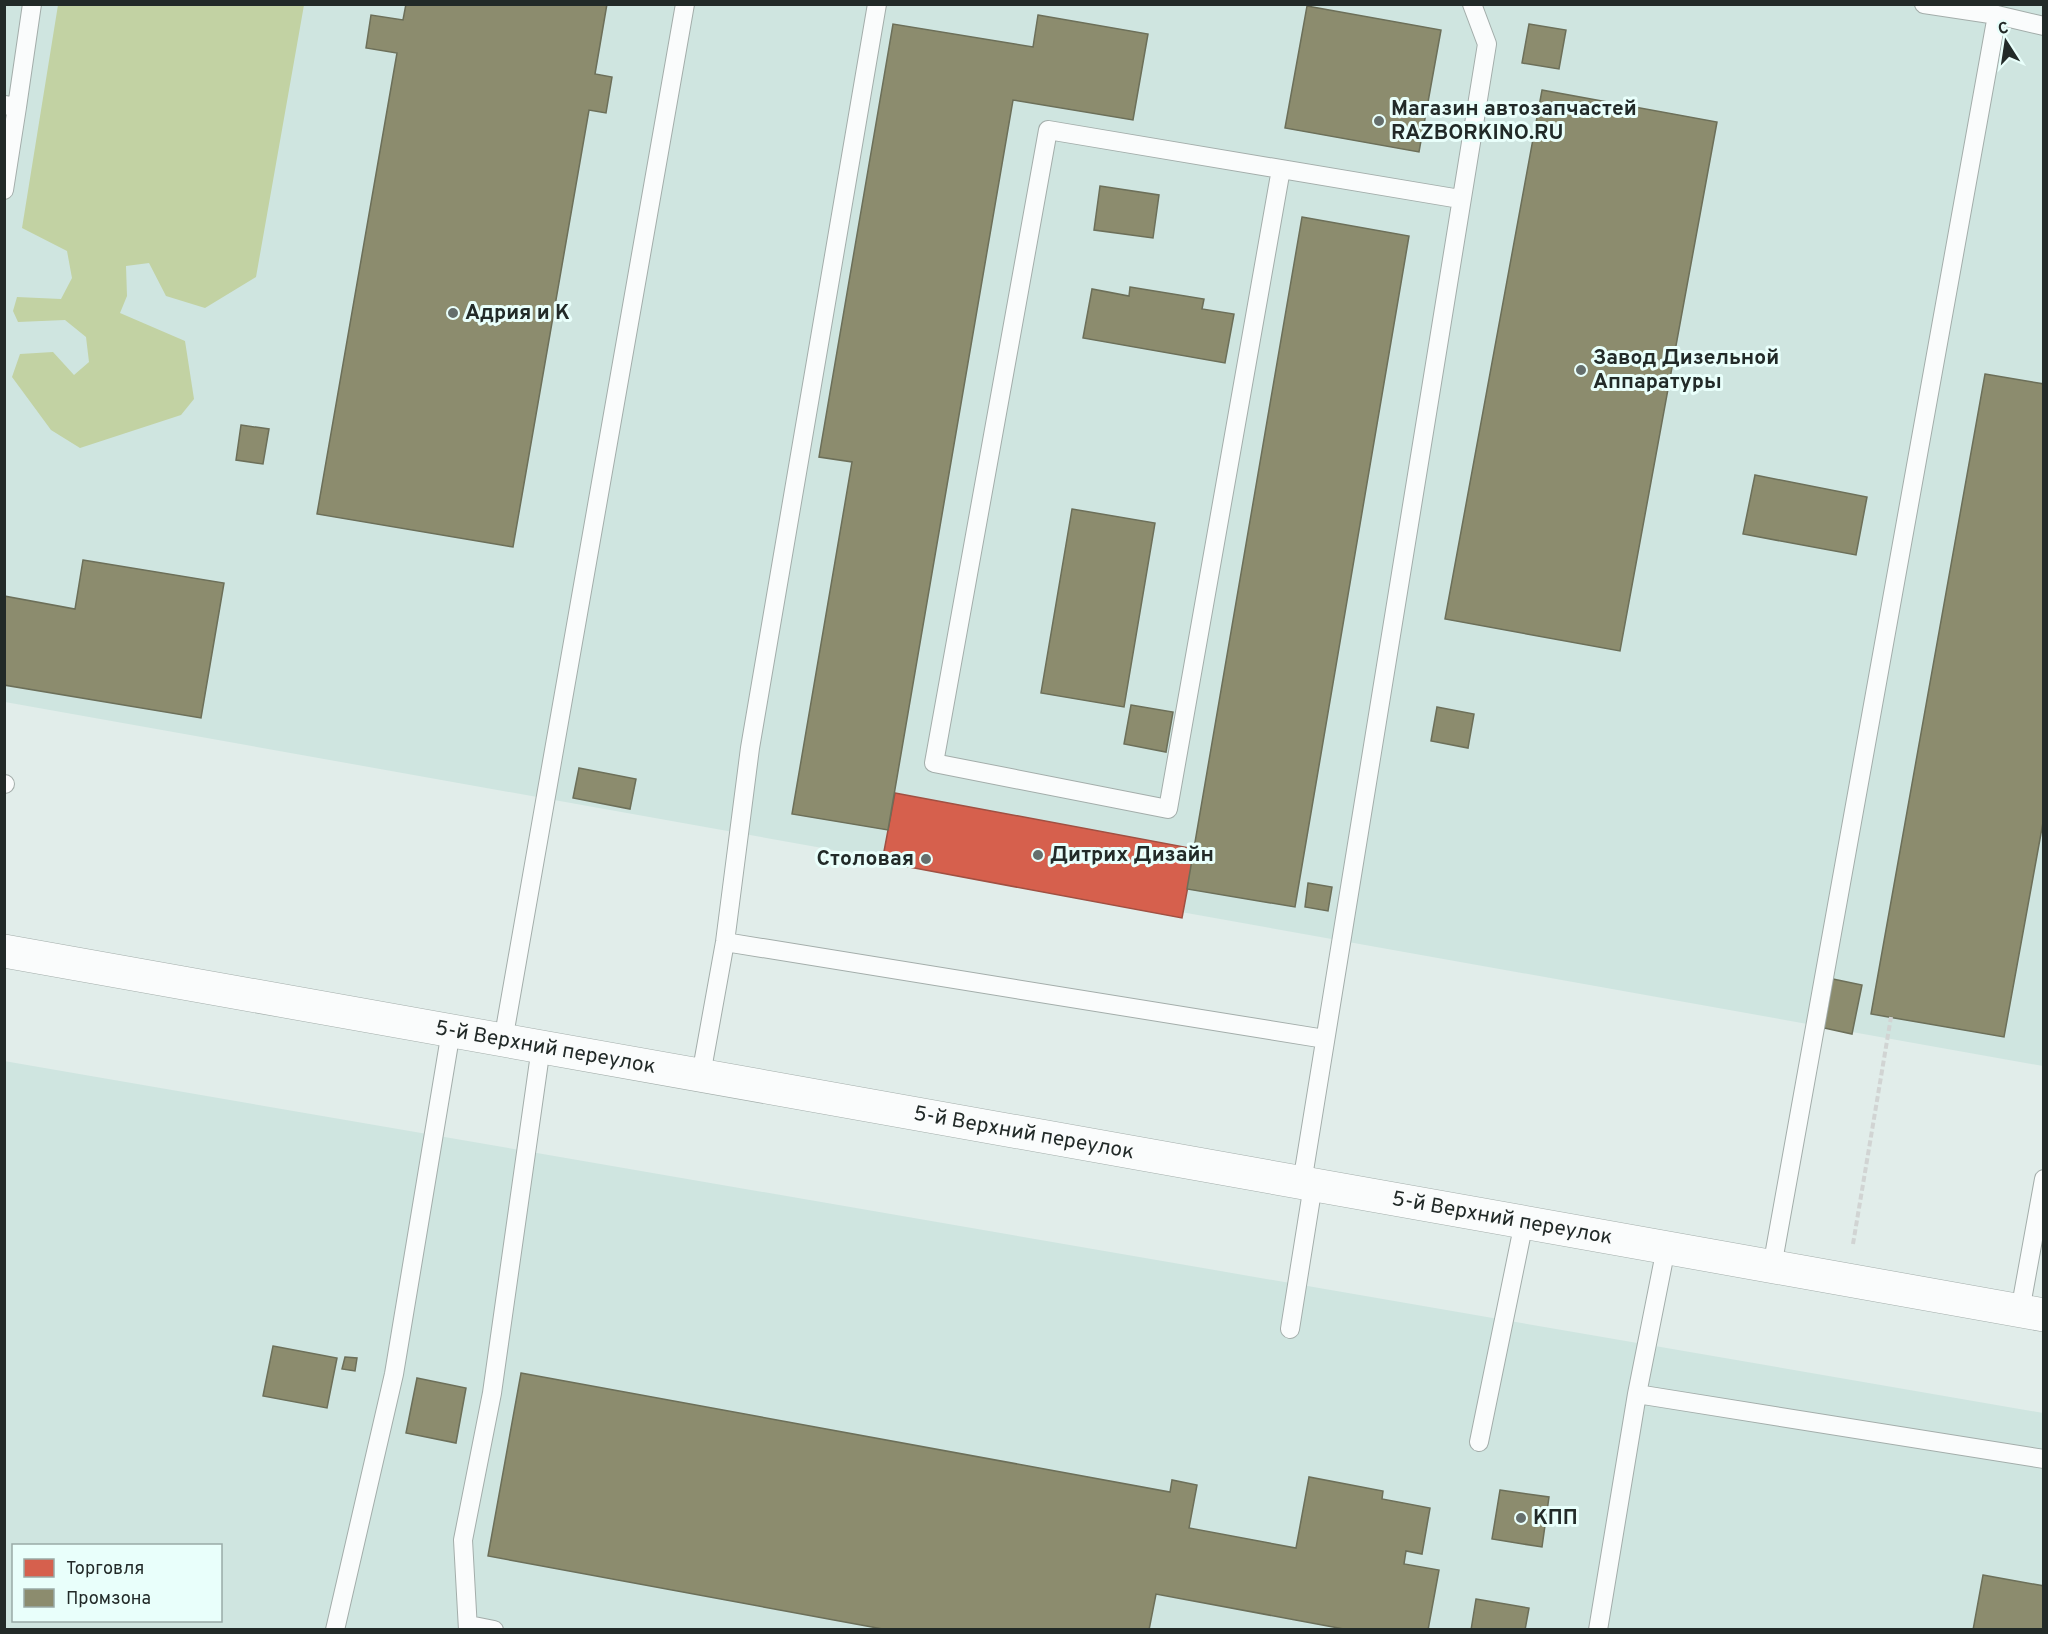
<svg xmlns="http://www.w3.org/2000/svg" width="2048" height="1634" viewBox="0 0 2048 1634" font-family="Overpass,sans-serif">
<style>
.built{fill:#cfe5e0;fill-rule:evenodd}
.forest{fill:#c2d2a3}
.shops{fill:#d6604d;stroke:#a05042;stroke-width:1.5}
.industry{fill:#8c8c6e;stroke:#6c6f59;stroke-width:1.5}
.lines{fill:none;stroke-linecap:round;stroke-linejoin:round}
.service-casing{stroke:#a3adaa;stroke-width:20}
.minor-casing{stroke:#a3adaa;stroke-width:34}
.path{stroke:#d1d4d3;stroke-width:4;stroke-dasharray:6 3;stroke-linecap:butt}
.service{stroke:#fafcfc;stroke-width:18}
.minor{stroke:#fafcfc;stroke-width:33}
.poi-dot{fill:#656e6c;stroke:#e9fffb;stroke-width:2}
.labels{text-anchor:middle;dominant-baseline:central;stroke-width:6;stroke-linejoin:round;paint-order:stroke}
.poi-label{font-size:21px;font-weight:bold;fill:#222a28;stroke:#e9fffb;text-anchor:start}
.street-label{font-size:21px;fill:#222a28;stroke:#e9fffb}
</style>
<rect width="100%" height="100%" fill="#e1edea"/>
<path class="built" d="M 4,5 L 2043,5 L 2043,1066 L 5,702 Z
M 4,1061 L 2043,1413 L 2043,1629 L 5,1629 ZM 14,1546 L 220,1546 L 220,1620 L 14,1620 Z"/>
<path class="forest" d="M 58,5 L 304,5 L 256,277 L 205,308 L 166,296 L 149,263 L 126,266 L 127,296 L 120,313 L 185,341 L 194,399 L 181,415 L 80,448 L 51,430 L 12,377 L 20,354 L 53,352 L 74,375 L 89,362 L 86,337 L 65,320 L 18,322 L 13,311 L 17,297 L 61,299 L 72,278 L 67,251 L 22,228 Z"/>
<path class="shops" d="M 895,793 L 1195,849 L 1182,918 L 882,862 Z"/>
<path class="industry" d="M 406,4 L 607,4 L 595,74 L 612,77 L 606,113 L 589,110 L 513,547 L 317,514 L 397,53 L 366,48 L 371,15 L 403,20 Z
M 1307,6 L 1441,30 L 1419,152 L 1285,128 Z
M 1038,15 L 1148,34 L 1133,120 L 1013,100 L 888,830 L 792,814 L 852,462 L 819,457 L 893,24 L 1033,47 Z
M 1529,24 L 1566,30 L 1559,69 L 1522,63 Z
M 1542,90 L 1717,122 L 1620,651 L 1445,619 Z
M 1100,186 L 1159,195 L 1153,238 L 1094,230 Z
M 1302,217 L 1409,236 L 1295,907 L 1187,889 Z
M 1130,287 L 1204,299 L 1202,309 L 1234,314 L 1225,363 L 1083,338 L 1092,289 L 1129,296 Z
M 1985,374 L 2044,384 L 2044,817 L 2004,1037 L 1871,1014 Z
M 241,425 L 269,429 L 263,464 L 236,460 Z
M 1755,475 L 1867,497 L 1856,555 L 1743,534 Z
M 1072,509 L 1155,523 L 1124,707 L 1041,693 Z
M 83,560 L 224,583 L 201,718 L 4,685 L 4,596 L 75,609 Z
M 1131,705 L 1173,712 L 1166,752 L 1124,744 Z
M 1437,707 L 1474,714 L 1468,748 L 1431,741 Z
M 579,768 L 636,779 L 630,809 L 573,798 Z
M 1308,883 L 1332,887 L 1328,911 L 1305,907 Z
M 1833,979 L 1862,985 L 1852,1034 L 1824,1028 Z
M 273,1346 L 337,1358 L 327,1408 L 263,1396 Z
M 345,1357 L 357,1358 L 355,1371 L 342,1369 Z
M 521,1373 L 1170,1492 L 1172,1480 L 1197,1485 L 1189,1528 L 1296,1548 L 1309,1477 L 1383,1491 L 1382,1499 L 1430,1508 L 1422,1554 L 1406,1551 L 1404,1564 L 1439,1570 L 1428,1630 L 1349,1630 L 1156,1594 L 1149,1630 L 888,1630 L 488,1556 Z
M 417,1378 L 466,1388 L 456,1443 L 406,1433 Z
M 1500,1490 L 1549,1497 L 1542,1547 L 1492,1539 Z
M 1983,1575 L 2044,1586 L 2044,1630 L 1973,1630 Z
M 1476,1599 L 1529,1608 L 1525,1630 L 1471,1630 Z"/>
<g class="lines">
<g class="service-casing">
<path id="service" d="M 1924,4 L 1997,15 L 2044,26
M 4,105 L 17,107 L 32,4
M 1281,169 L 1168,809 L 934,763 L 1048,130 L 1460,199
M 4,190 L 17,107
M 4,784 L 5,784
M 725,942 L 1325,1039
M 503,1041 L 685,4
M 701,1075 L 725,942 L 750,748 L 877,4
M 1302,1183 L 1487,44 L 1472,4
M 1772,1267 L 1997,15
M 2020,1311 L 2044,1179
M 1290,1329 L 1313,1185
M 1637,1394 L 2044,1459
M 1479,1442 L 1524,1222
M 469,1625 L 494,1630
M 335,1630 L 394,1374 L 451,1031
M 468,1630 L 463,1540 L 492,1393 L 541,1047
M 1598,1630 L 1637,1394 L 1666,1248"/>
</g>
<g class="minor-casing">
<g id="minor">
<path id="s1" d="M 4,951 L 2044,1315"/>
</g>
</g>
<path class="path" d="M 1853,1244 L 1891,1017"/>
<use href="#service" class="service"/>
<use href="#minor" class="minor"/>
</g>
<g class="poi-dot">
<circle cx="1379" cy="121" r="6"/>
<circle cx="453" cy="313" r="6"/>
<circle cx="1581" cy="370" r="6"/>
<circle cx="1038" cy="855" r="6"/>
<circle cx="926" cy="859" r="6"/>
<circle cx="1521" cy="1518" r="6"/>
</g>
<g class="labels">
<g class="poi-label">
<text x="1391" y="109">Магазин автозапчастей<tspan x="1391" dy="24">RAZBORKINO.RU</tspan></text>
<text x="465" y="313">Адрия и К</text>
<text x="1593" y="358">Завод Дизельной<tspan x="1593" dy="24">Аппаратуры</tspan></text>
<text x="1050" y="855">Дитрих Дизайн</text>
<text x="914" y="859" text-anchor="end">Столовая</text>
<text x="1533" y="1518">КПП</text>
</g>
<g class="street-label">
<text stroke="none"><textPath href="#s1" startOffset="550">5-й Верхний переулок</textPath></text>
<text stroke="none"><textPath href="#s1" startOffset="1036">5-й Верхний переулок</textPath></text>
<text stroke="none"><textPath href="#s1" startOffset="1522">5-й Верхний переулок</textPath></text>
</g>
</g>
<rect width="2048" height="1634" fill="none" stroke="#222a28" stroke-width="12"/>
<rect x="12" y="1544" width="210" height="78" fill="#e9fffb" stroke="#99aaa7" stroke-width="1.5"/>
<rect x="24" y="1559" width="30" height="18" fill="#d6604d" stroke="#99aaa7" stroke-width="1.5"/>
<text x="66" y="1574" font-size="18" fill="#222a28">Торговля</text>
<rect x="24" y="1589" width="30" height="18" fill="#8c8c6e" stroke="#99aaa7" stroke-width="1.5"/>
<text x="66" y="1604" font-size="18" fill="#222a28">Промзона</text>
<g transform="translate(2006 42) rotate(348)" stroke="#e9fffb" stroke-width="4.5" paint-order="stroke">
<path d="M0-4.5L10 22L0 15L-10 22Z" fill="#222a28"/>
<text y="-9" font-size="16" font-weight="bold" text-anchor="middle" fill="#222a28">С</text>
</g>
</svg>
